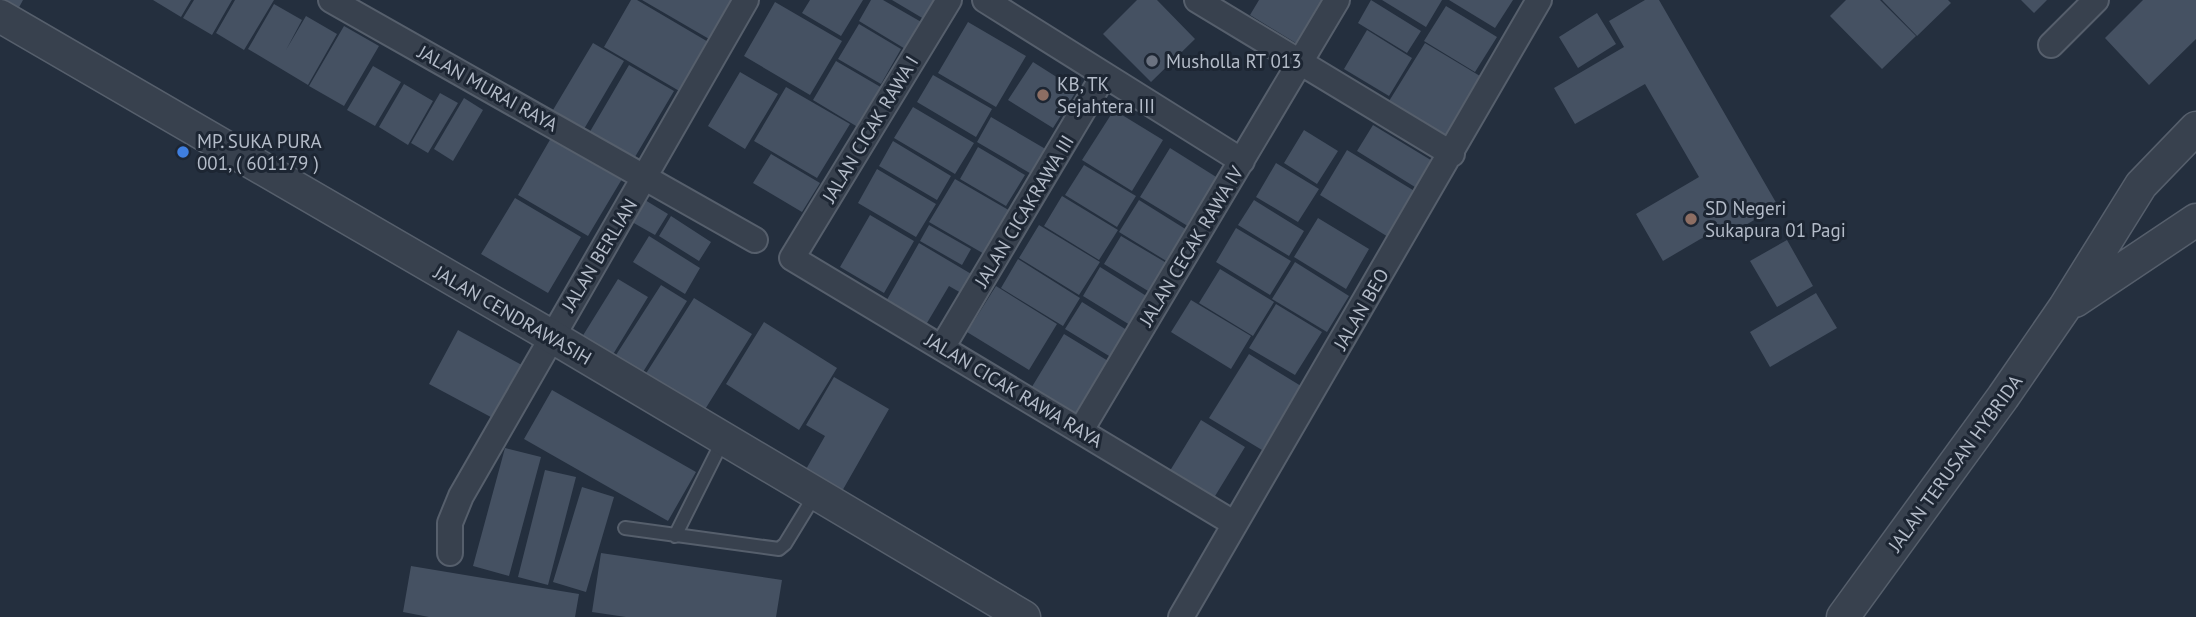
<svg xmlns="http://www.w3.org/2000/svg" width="2196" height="617" viewBox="0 0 2196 617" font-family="'PT Sans',sans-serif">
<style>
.building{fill:#455162}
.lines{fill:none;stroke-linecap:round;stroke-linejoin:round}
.service-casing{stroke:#565f6c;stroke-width:16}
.minor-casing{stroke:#565f6c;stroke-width:28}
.tertiary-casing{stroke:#565f6c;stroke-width:35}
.service{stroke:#38414e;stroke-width:12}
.minor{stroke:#38414e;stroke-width:24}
.tertiary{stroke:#38414e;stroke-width:32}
.worship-dot{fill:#6b7280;stroke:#1d2633;stroke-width:2.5}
.education-dot{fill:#8d6e63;stroke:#1d2633;stroke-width:2.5}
.shop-dot{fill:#3f7fe0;stroke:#1d2633;stroke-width:2.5}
.labels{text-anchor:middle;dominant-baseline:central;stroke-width:6;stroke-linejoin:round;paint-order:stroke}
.poi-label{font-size:19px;fill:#b4bcc9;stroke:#1d2633;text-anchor:start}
.street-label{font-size:19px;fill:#b4bcc9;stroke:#1d2633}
</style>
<rect width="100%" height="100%" fill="#242f3e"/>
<path class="building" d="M 0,0 L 23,0 L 16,13 L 0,3 Z
M 153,0 L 191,0 L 181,17 Z
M 194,0 L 232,0 L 212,35 L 183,18 Z
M 235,0 L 274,0 L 244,50 L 216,33 Z
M 631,0 L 637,0 L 710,43 L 681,92 L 604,47 Z
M 642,0 L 735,0 L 716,43 Z
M 810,0 L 863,0 L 841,36 L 802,13 Z
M 871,0 L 883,0 L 923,23 L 907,50 L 859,21 Z
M 892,0 L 942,0 L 929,22 Z
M 1137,0 L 1157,0 L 1195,39 L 1151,82 L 1103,34 Z
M 1259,0 L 1333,0 L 1304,48 L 1250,15 Z
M 1371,0 L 1421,31 L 1407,53 L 1358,23 Z
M 1382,0 L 1442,0 L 1426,27 Z
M 1449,0 L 1513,0 L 1495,28 Z
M 1645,0 L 1659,0 L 1778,206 L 1732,233 L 1726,224 L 1663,261 L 1636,214 L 1699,177 L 1645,84 L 1575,124 L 1554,88 L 1624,47 L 1609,21 Z
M 1846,0 L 1880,0 L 1916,36 L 1882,69 L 1830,16 Z
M 1882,0 L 1948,0 L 1951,3 L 1917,36 Z
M 2021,0 L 2047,0 L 2034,13 Z
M 2143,0 L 2196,0 L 2196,39 L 2149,85 L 2105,38 Z
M 775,2 L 842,41 L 810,95 L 744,56 Z
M 274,4 L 302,20 L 286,50 L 306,16 L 337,34 L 308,85 L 248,49 Z
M 1446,6 L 1497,37 L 1475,72 L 1424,41 Z
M 1597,13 L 1616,44 L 1578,68 L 1559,37 Z
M 968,22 L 1026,56 L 996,107 L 938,73 Z
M 859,24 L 901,49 L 881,84 L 838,59 Z
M 344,26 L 379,46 L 344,106 L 309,86 Z
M 1367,30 L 1412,58 L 1389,96 L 1344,69 Z
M 593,43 L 624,61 L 584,129 L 553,110 Z
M 1425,43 L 1490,82 L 1451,145 L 1386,106 Z
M 836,61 L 884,89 L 861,129 L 813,100 Z
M 1033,62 L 1077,90 L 1053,128 L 1008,100 Z
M 629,65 L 674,91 L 632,162 L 588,135 Z
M 373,66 L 401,82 L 375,126 L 347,110 Z
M 740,72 L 778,94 L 745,149 L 708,126 Z
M 933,75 L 992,109 L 976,137 L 917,102 Z
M 404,84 L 433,101 L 408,145 L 379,127 Z
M 786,87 L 850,124 L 817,178 L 754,141 Z
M 440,93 L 458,103 L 428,153 L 411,143 Z
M 464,98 L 483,110 L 453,161 L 434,149 Z
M 913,107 L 974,143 L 955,174 L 894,138 Z
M 1114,110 L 1163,140 L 1132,191 L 1082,160 Z
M 991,117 L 1054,154 L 1040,179 L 977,142 Z
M 1373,125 L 1439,165 L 1423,192 L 1357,151 Z
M 1304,130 L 1338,151 L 1317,184 L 1284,163 Z
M 551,138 L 622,179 L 588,236 L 518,195 Z
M 893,141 L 951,176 L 937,200 L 879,166 Z
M 978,147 L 1025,175 L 1006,206 L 960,179 Z
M 1170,148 L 1221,180 L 1191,228 L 1140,197 Z
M 1347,150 L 1426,198 L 1398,243 L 1320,195 Z
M 771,154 L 820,183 L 802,212 L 753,183 Z
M 1276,163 L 1319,189 L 1298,222 L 1256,197 Z
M 1084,165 L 1136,196 L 1117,227 L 1065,195 Z
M 877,169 L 936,204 L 916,237 L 858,203 Z
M 955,179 L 1012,212 L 986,255 L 929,222 Z
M 1062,196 L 1118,230 L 1099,260 L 1044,226 Z
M 515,198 L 581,237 L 548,293 L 481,254 Z
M 645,200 L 668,214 L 655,235 L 632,222 Z
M 1139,200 L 1187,230 L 1168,262 L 1119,232 Z
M 1254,200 L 1304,231 L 1289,256 L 1238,225 Z
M 870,215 L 914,241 L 884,293 L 840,267 Z
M 671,216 L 711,242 L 699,261 L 659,236 Z
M 1318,218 L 1369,249 L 1346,289 L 1294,257 Z
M 929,225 L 971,249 L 962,265 L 920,241 Z
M 1039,225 L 1100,262 L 1079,295 L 1019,258 Z
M 1236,228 L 1291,261 L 1270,295 L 1216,262 Z
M 649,236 L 700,268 L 685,294 L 633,262 Z
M 1121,236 L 1170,265 L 1153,294 L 1104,264 Z
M 1787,240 L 1813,286 L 1777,307 L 1750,261 Z
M 919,243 L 978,278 L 968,297 L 949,286 L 924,328 L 884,305 Z
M 1018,259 L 1080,298 L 1063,326 L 1001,288 Z
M 1295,262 L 1349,296 L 1327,332 L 1272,299 Z
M 1100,267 L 1148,297 L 1130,325 L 1083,296 Z
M 1220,269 L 1274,302 L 1253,336 L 1199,303 Z
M 618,279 L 648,297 L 612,356 L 582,337 Z
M 661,285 L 687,301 L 643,372 L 616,355 Z
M 996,286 L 1057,324 L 1029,370 L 967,332 Z
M 1816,293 L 1837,328 L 1770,367 L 1750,332 Z
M 694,298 L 752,334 L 704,411 L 645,375 Z
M 1191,300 L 1251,336 L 1231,369 L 1171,332 Z
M 1082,302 L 1130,332 L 1114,359 L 1065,329 Z
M 1276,304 L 1322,332 L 1295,375 L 1249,348 Z
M 764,322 L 837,368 L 799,430 L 726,384 Z
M 458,330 L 531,370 L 502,423 L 429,384 Z
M 1064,334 L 1118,367 L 1081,428 L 1027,395 Z
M 1249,354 L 1301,386 L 1262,450 L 1209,418 Z
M 834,377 L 889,409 L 841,493 L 805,471 L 825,436 L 806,425 Z
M 552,390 L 696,472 L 668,521 L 524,439 Z
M 1201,420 L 1245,447 L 1212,501 L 1168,474 Z
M 505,448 L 541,457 L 509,576 L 473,566 Z
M 545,470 L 576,477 L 548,585 L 518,577 Z
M 582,487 L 614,497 L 586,592 L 553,582 Z
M 601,553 L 782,580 L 776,617 L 626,617 L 592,612 Z
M 411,566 L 579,594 L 575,617 L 429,617 L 403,612 Z"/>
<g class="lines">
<g class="service-casing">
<path id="service" d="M 625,528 L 779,549 L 785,544 L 815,495
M 675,536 L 723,440"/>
</g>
<g class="minor-casing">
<path id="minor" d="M 331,0 L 755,240
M 949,0 L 792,258 L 1235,524
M 985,0 L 1242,161
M 1197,0 L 1452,154
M 2051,45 L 2096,0
M 943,346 L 1104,75
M 1081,430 L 1337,0
M 450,553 L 450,523 L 461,496 L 746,0
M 1181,617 L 1539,0"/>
</g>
<g class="tertiary-casing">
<path id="tertiary" d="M 0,16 L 551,336 L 1024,617
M 2075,301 L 2196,220
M 1843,617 L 2003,397 L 2065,307 L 2141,185 L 2196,128"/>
</g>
<use href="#service" class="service"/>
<use href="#minor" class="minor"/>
<use href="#tertiary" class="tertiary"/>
</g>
<circle class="worship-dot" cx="1152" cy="61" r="7"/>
<g class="education-dot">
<circle cx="1043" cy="95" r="7"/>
<circle cx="1691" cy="219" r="7"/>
</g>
<circle class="shop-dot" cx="183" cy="152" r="7"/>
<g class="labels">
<g class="poi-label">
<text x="1166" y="61">Musholla RT 013</text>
<text x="1057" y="84">KB, TK<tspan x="1057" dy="22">Sejahtera III</tspan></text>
<text x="197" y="141">MP. SUKA PURA<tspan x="197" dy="22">001, ( 601179 )</tspan></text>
<text x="1705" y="208">SD Negeri<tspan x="1705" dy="22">Sukapura 01 Pagi</tspan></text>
</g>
<g class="street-label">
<text transform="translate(488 88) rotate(29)">JALAN MURAI RAYA</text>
<text transform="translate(870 129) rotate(-59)">JALAN CICAK RAWA I</text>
<text transform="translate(1024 211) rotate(-59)">JALAN CICAKRAWA III</text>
<text transform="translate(1191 246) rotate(-59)">JALAN CECAK RAWA IV</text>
<text transform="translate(599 255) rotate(-59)">JALAN BERLIAN</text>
<text transform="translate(1361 309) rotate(-60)">JALAN BEO</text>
<text transform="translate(513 315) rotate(30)">JALAN CENDRAWASIH</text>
<text transform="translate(1014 390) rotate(31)">JALAN CICAK RAWA RAYA</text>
<text transform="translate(1955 463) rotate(-54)">JALAN TERUSAN HYBRIDA</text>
</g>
</g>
</svg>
